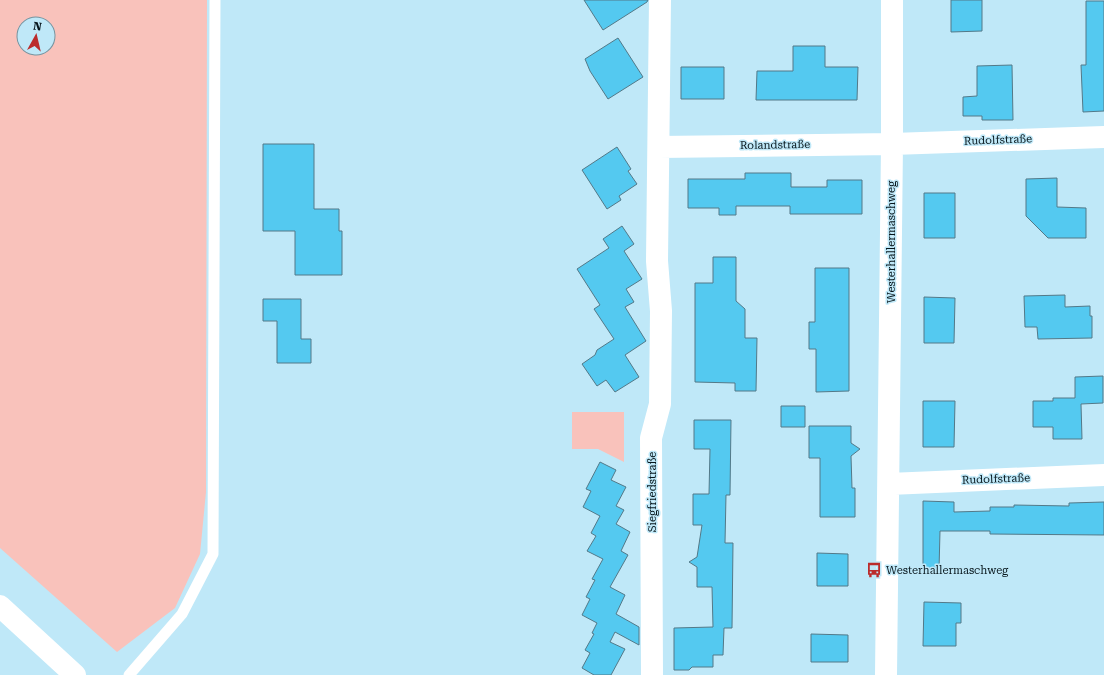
<svg xmlns="http://www.w3.org/2000/svg" width="1104" height="675" viewBox="0 0 1104 675" font-family="'Roboto Serif',serif">
<style>
.green{fill:#f9c2bb;fill-rule:evenodd}
.building{fill:#54c9f0;stroke:#537988}
.lines{fill:none;stroke-linecap:round;stroke-linejoin:round}
.lane{stroke:#fff;stroke-width:11}
.street{stroke:#fff;stroke-width:22}
.secondary{stroke:#fff;stroke-width:22}
.labels{text-anchor:middle;dominant-baseline:central;stroke-width:3;stroke-linejoin:round;paint-order:stroke}
.street-label{font-size:11px;fill:#07161c;stroke:#bfe8f8}
.poi-label{font-size:11px;fill:#07161c;stroke:#bfe8f8;text-anchor:start}
</style>
<rect width="100%" height="100%" fill="#bfe8f8"/>
<path class="green" d="M 0,0 L 207,0 L 206,492 L 200,554 L 175,608 L 117,652 L 0,548 ZM 24,24 L 48,24 L 48,48 L 24,48 Z
M 572,412 L 624,412 L 624,462 L 598,449 L 572,449 Z"/>
<path class="building" d="M 584,0 L 648,0 L 647,2 L 603,30 Z
M 951,0 L 982,0 L 982,31 L 951,32 Z
M 1086,1 L 1104,1 L 1104,111 L 1083,112 L 1081,65 L 1086,65 Z
M 618,38 L 643,77 L 608,99 L 590,71 L 585,59 Z
M 793,46 L 825,46 L 825,67 L 858,67 L 857,100 L 756,100 L 757,71 L 793,71 Z
M 1012,65 L 1013,120 L 982,120 L 982,116 L 963,116 L 963,97 L 977,96 L 977,66 Z
M 681,67 L 724,67 L 724,99 L 681,99 Z
M 263,144 L 314,144 L 314,209 L 339,209 L 339,231 L 342,231 L 342,275 L 295,275 L 295,231 L 263,231 Z
M 617,147 L 631,169 L 628,171 L 637,184 L 619,196 L 621,200 L 607,209 L 582,170 Z
M 745,173 L 791,173 L 791,187 L 827,187 L 827,180 L 862,180 L 862,214 L 790,214 L 790,206 L 736,206 L 736,215 L 719,215 L 719,208 L 688,208 L 688,179 L 745,179 Z
M 1057,178 L 1057,207 L 1086,208 L 1086,238 L 1048,238 L 1026,216 L 1026,179 Z
M 924,193 L 955,193 L 955,238 L 924,238 Z
M 622,226 L 634,244 L 624,251 L 642,279 L 626,289 L 634,302 L 625,307 L 646,341 L 625,355 L 639,377 L 615,392 L 606,380 L 597,386 L 582,364 L 595,355 L 597,350 L 614,339 L 594,309 L 600,305 L 577,269 L 609,248 L 603,239 Z
M 713,257 L 736,257 L 736,301 L 745,309 L 745,338 L 757,338 L 756,391 L 735,391 L 735,383 L 695,382 L 695,283 L 713,283 Z
M 815,268 L 849,268 L 849,391 L 816,392 L 816,349 L 809,349 L 809,322 L 815,322 Z
M 1065,295 L 1065,307 L 1090,306 L 1090,316 L 1092,316 L 1092,338 L 1038,339 L 1037,327 L 1025,327 L 1024,296 Z
M 924,297 L 955,298 L 954,343 L 924,343 Z
M 263,299 L 301,299 L 301,339 L 311,339 L 311,363 L 277,363 L 277,321 L 263,321 Z
M 1103,376 L 1103,403 L 1081,404 L 1082,439 L 1053,439 L 1053,427 L 1033,427 L 1033,401 L 1053,401 L 1053,398 L 1075,398 L 1075,377 Z
M 923,401 L 955,401 L 954,447 L 923,447 Z
M 781,406 L 805,406 L 805,427 L 781,427 Z
M 694,420 L 731,420 L 730,495 L 726,495 L 725,543 L 733,543 L 732,628 L 724,628 L 723,655 L 713,655 L 713,667 L 692,667 L 689,670 L 674,670 L 674,628 L 713,627 L 712,587 L 697,587 L 697,567 L 689,562 L 697,557 L 702,525 L 693,525 L 693,494 L 709,494 L 710,449 L 694,449 Z
M 809,426 L 851,426 L 851,443 L 860,449 L 851,456 L 852,488 L 855,488 L 855,517 L 820,517 L 820,458 L 809,458 Z
M 600,462 L 616,470 L 611,480 L 626,487 L 616,506 L 624,510 L 616,524 L 630,532 L 621,551 L 628,555 L 610,587 L 625,595 L 616,614 L 639,627 L 639,645 L 615,632 L 610,642 L 625,649 L 611,675 L 594,675 L 582,668 L 590,653 L 585,650 L 594,634 L 592,633 L 597,623 L 582,615 L 590,599 L 586,597 L 595,580 L 592,579 L 603,559 L 587,551 L 596,536 L 591,533 L 600,516 L 583,507 L 591,491 L 586,489 Z
M 923,501 L 954,502 L 954,512 L 990,511 L 990,507 L 1014,507 L 1014,505 L 1069,506 L 1069,503 L 1104,502 L 1104,535 L 990,534 L 990,531 L 940,531 L 939,570 L 923,570 Z
M 817,553 L 848,554 L 848,586 L 817,586 Z
M 924,602 L 961,603 L 961,623 L 956,623 L 956,646 L 923,646 Z
M 811,634 L 848,635 L 848,662 L 811,662 Z"/>
<g class="lines">
<path class="lane" d="M 129,675 L 182,614 L 213,554 L 215,0"/>
<path class="street" d="M 659,147 L 892,144 L 1104,137
M 889,484 L 1104,475
M 652,675 L 651,438 L 660,404 L 661,311 L 657,261 L 660,0
M 886,675 L 892,144 L 892,0"/>
<path class="secondary" d="M 0,606 L 75,675"/>
</g>
<defs>
<g id="bus-bare" transform="scale(1.2)"><path d="M-5-6H5V4H4V6H2V4H-2V6H-4V4H-5ZM-3.5-4V0h7V-4ZM-3.5 1.2v1.5H-2V1.2ZM2 1.2v1.5H3.5V1.2Z" fill="#bb2c2c" stroke="#bfe8f8" stroke-width="2.5" paint-order="stroke"/></g>
</defs>
<g fill-rule="evenodd">
<use href="#bus-bare" x="874" y="570"/>
</g>
<g class="labels">
<g class="street-label">
<text transform="translate(998 140) rotate(-2)">Rudolfstraße</text>
<text transform="translate(775 145) rotate(-1)">Rolandstraße</text>
<text transform="translate(891 242) rotate(-90)">Westerhallermaschweg</text>
<text transform="translate(996 479) rotate(-2)">Rudolfstraße</text>
<text transform="translate(652 492) rotate(-90)">Siegfriedstraße</text>
</g>
<g class="poi-label">
<text x="886" y="570">Westerhallermaschweg</text>
</g>
</g>
<g transform="translate(36 36) rotate(8)"><circle r="19" fill="#bfe8f8" stroke="#7594a0"/>
<path d="M0-3L7 15L0 10L-7 15Z" fill="#bb2c2c"/>
<text y="-6" font-size="11" font-weight="bold" text-anchor="middle" fill="#07161c">N</text>
</g>
</svg>
